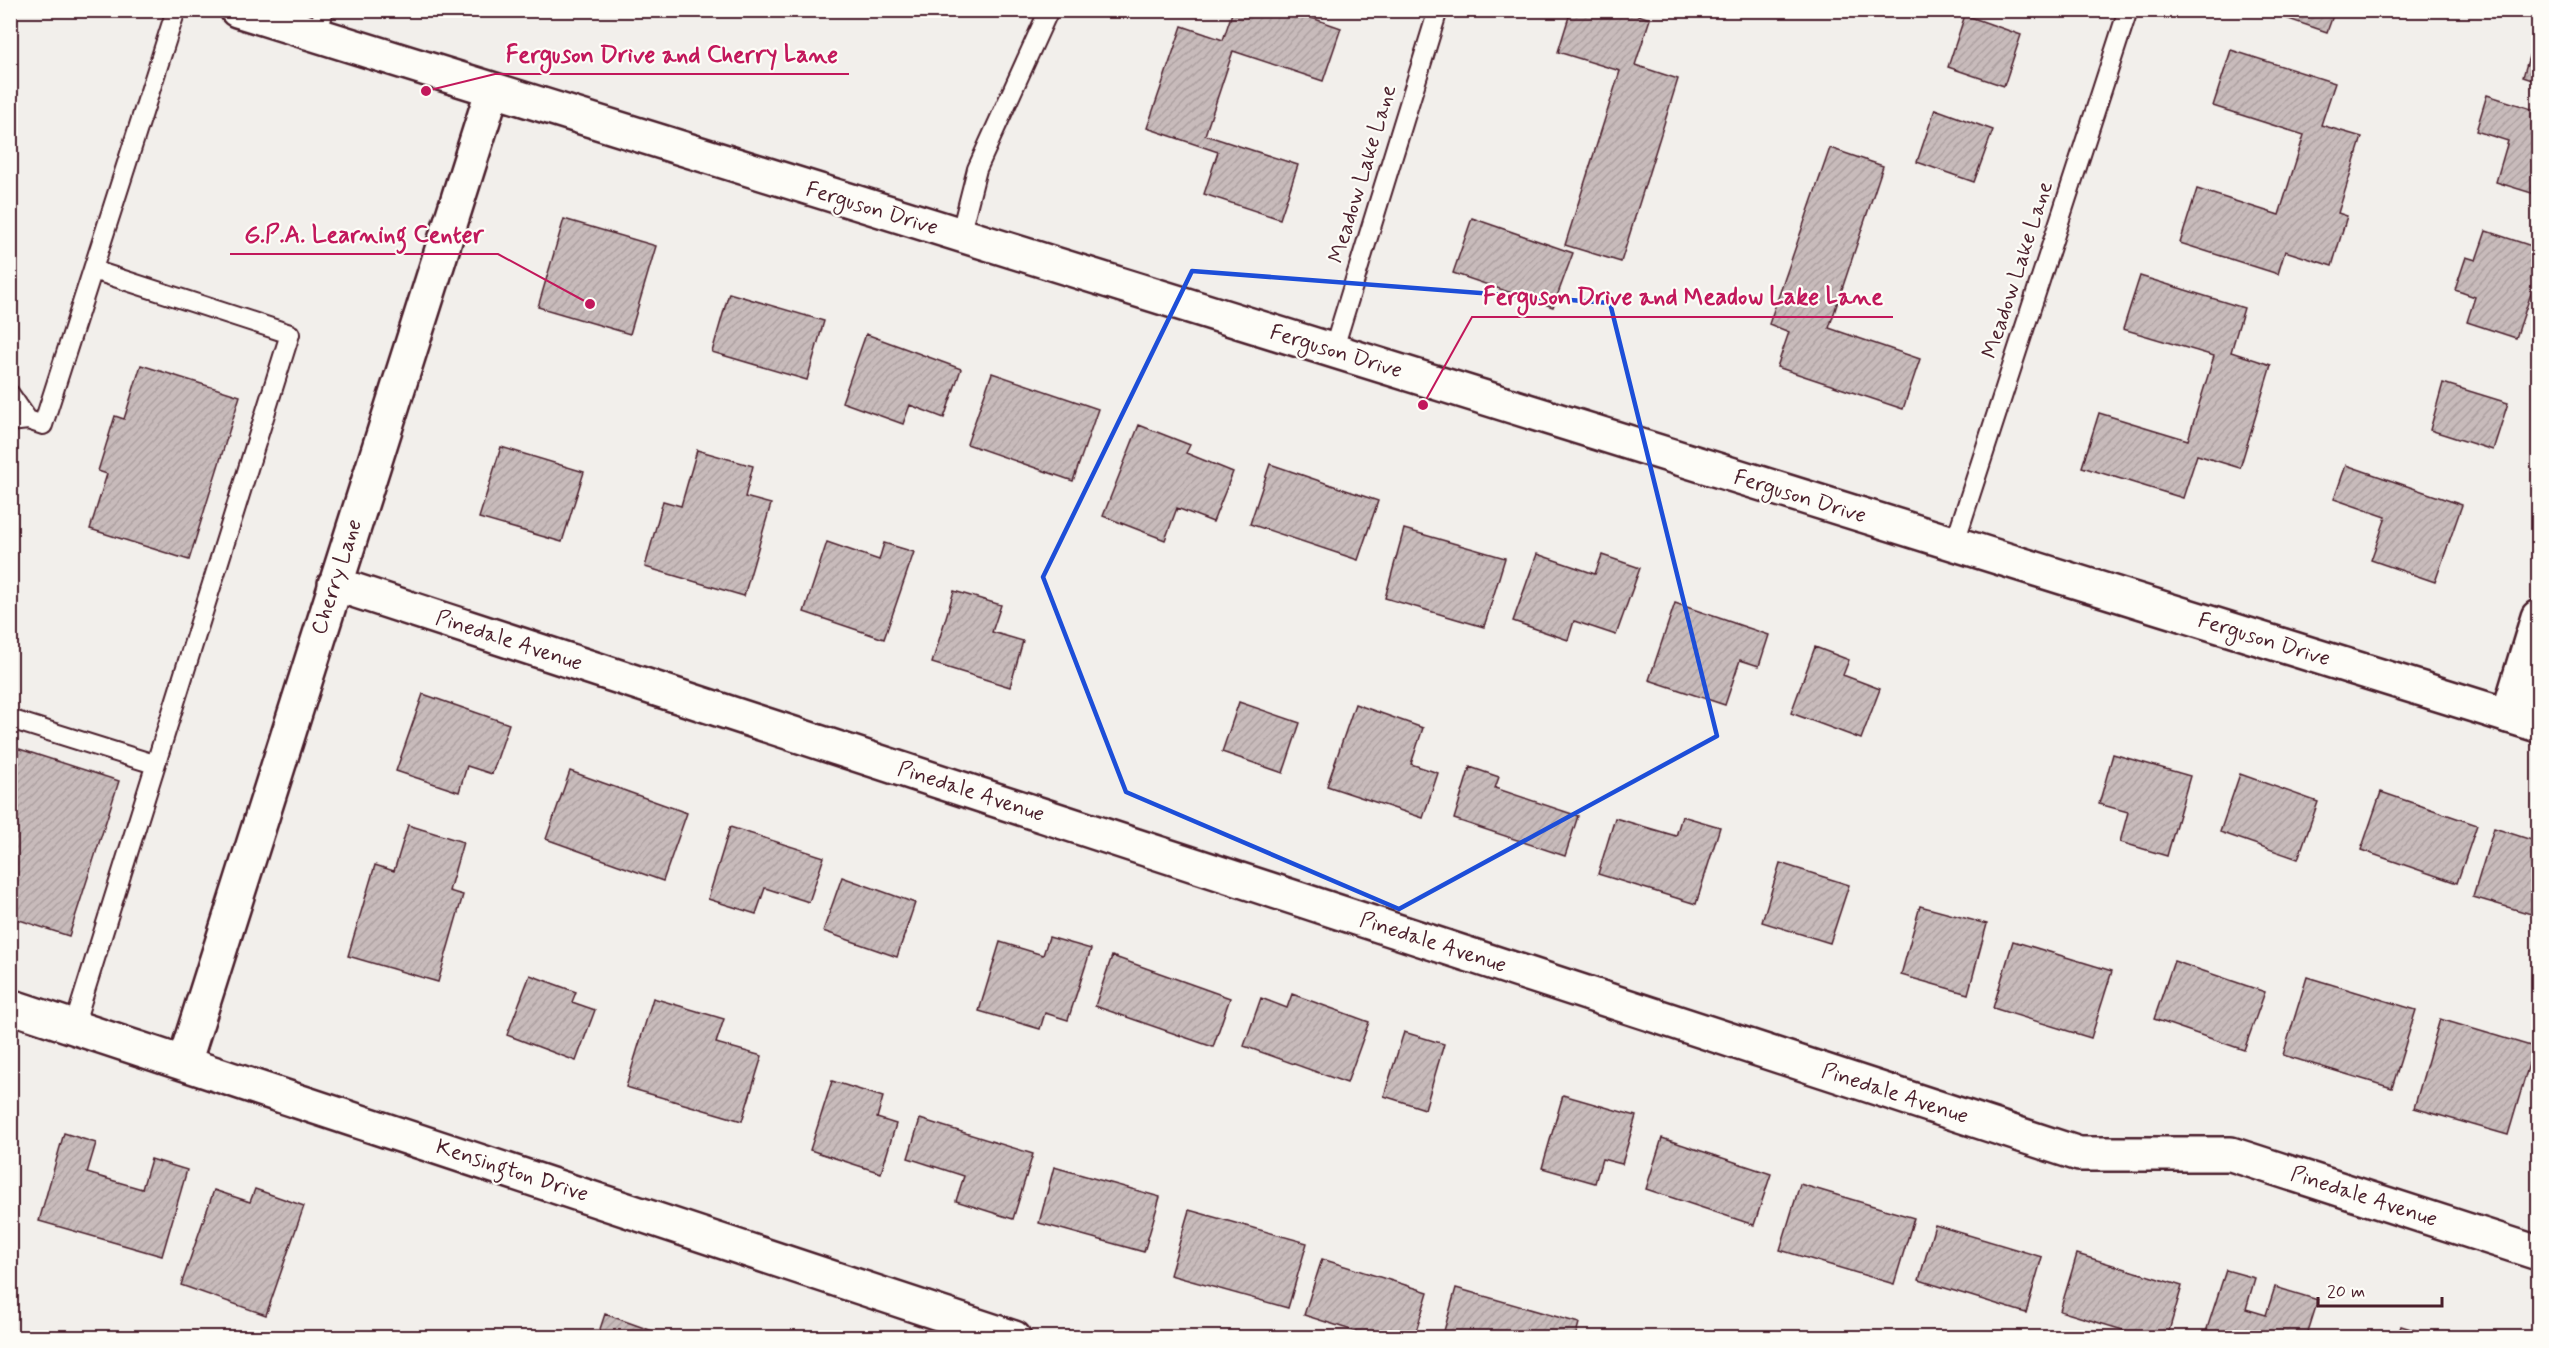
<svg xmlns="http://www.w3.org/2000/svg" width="2549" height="1348" viewBox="0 0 2549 1348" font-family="Mynerve,sans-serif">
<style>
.building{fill:url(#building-hatch);stroke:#4a1f2b;stroke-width:1.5}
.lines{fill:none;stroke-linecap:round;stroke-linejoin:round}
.service-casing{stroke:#4a1f2b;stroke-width:22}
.minor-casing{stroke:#4a1f2b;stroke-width:38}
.tertiary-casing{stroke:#4a1f2b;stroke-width:38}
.service{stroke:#fdfcf7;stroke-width:18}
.minor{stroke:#fdfcf7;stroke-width:33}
.tertiary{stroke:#fdfcf7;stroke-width:33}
.marked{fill:none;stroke:#1d4ed8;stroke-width:4.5;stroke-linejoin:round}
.labels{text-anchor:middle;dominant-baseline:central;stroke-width:4.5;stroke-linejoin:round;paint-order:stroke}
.street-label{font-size:22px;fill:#4a1f2b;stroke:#fdfcf7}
.leader{fill:none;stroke:#c2185b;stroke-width:2}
.callout-dot{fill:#c2185b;stroke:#fdfcf7;stroke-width:2}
.callout-label{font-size:24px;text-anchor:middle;font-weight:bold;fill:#c2185b;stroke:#fdfcf7;stroke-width:4.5;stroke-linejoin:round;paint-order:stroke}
</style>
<defs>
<pattern id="building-hatch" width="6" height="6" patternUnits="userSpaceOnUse" patternTransform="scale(1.5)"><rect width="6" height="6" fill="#c8bbbb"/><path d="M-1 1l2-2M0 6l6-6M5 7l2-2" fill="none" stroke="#ada0a1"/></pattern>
</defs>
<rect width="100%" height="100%" fill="#f2efeb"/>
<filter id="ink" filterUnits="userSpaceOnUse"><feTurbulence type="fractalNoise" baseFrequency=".0167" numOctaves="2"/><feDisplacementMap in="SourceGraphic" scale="12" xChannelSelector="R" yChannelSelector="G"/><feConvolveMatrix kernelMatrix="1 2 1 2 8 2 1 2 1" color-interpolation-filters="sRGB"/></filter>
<g filter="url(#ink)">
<path class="building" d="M 1233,10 L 1289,10 L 1341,28 L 1323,81 L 1233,51 L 1205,135 L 1298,165 L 1280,219 L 1204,194 L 1218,152 L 1147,128 L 1182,26 L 1223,40 Z
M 1571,10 L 1623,10 L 1650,19 L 1635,65 L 1678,79 L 1621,262 L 1565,245 L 1620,71 L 1558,52 Z
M 2262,10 L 2335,10 L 2327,32 Z
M 1965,15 L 2021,35 L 2004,86 L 1948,67 Z
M 2538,25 L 2538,82 L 2523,77 Z
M 2231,50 L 2335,83 L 2321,125 L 2362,137 L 2338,213 L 2347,216 L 2332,266 L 2285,251 L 2278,274 L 2180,243 L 2197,189 L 2279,215 L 2304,135 L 2213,106 Z
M 2487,95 L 2538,111 L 2538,195 L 2496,182 L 2508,141 L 2476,131 Z
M 1935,109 L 1993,130 L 1974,182 L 1917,162 Z
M 1830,148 L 1883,166 L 1829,328 L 1920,359 L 1903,409 L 1777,367 L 1789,332 L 1769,324 Z
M 1472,218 L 1573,253 L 1553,307 L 1453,273 Z
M 564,219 L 656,246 L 630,334 L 538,307 Z
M 2486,231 L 2538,248 L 2538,273 L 2516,338 L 2467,322 L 2475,297 L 2455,290 L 2466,257 L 2476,260 Z
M 2140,276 L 2244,308 L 2231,352 L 2271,365 L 2240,468 L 2197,455 L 2183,498 L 2082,467 L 2099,413 L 2188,440 L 2214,356 L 2123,329 Z
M 729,293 L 824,321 L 807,380 L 712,352 Z
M 866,334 L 961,369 L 944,418 L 910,405 L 903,424 L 842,402 Z
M 141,365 L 240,396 L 189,560 L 90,529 L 107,474 L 98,471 L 115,416 L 124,419 Z
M 992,373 L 1098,409 L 1073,481 L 967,444 Z
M 2443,383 L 2508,403 L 2493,450 L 2430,430 Z
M 1139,425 L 1190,445 L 1186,453 L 1233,472 L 1213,522 L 1177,508 L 1165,540 L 1103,516 Z
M 501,447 L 584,472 L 562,542 L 479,518 Z
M 697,450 L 753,466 L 745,497 L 771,504 L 744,596 L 645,567 L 663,501 L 681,506 Z
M 1270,464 L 1378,501 L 1358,560 L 1250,524 Z
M 2346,465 L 2462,505 L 2435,582 L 2371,560 L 2386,517 L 2334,499 Z
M 1404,529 L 1505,558 L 1484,627 L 1385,598 Z
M 827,542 L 879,560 L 884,543 L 914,552 L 884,639 L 804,612 Z
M 1537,554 L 1595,574 L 1602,555 L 1640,568 L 1616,635 L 1574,621 L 1568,640 L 1513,621 Z
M 954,591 L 1001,605 L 992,632 L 1023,641 L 1010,687 L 932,663 Z
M 1675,603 L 1769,635 L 1759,666 L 1740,660 L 1725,705 L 1649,680 Z
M 1815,647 L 1849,660 L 1843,675 L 1880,689 L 1861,739 L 1791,713 Z
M 423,694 L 509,724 L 492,774 L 467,766 L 459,792 L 396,771 Z
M 1239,702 L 1300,723 L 1283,773 L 1222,752 Z
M 1355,704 L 1423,728 L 1411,764 L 1438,773 L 1423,818 L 1327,786 Z
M 10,746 L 119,781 L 69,936 L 10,917 Z
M 2113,754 L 2190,776 L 2167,856 L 2120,842 L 2128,812 L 2099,804 Z
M 1470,767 L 1499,777 L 1495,788 L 1578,816 L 1565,856 L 1454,819 Z
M 570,771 L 687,813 L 663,881 L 546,839 Z
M 2240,774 L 2318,802 L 2298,859 L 2220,832 Z
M 2381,792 L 2477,825 L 2457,883 L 2361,850 Z
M 1682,816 L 1720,827 L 1696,904 L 1598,874 L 1615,818 L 1676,836 Z
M 408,825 L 463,842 L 449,891 L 463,895 L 438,982 L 348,956 L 375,865 L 394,871 Z
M 730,827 L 824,857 L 809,902 L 765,888 L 756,914 L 708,899 Z
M 2494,828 L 2538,842 L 2538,916 L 2473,897 Z
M 1780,863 L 1849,885 L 1830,943 L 1762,922 Z
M 842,877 L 915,903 L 897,957 L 823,931 Z
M 1920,906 L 1987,924 L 1968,994 L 1901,975 Z
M 1049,937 L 1091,949 L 1068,1020 L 1045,1013 L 1040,1029 L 979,1011 L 1000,942 L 1043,955 Z
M 2013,941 L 2112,971 L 2091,1038 L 1993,1008 Z
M 1112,956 L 1230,998 L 1213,1047 L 1095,1006 Z
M 2174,961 L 2265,992 L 2244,1050 L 2154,1019 Z
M 530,975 L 576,992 L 572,1002 L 595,1010 L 576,1061 L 507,1035 Z
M 2307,977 L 2416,1010 L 2392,1088 L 2283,1055 Z
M 1292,994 L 1369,1022 L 1347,1083 L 1244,1046 L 1261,998 L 1287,1008 Z
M 653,998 L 724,1019 L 716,1043 L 762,1056 L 742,1121 L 626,1087 Z
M 2440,1019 L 2534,1047 L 2508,1135 L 2414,1108 Z
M 1404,1032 L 1444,1044 L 1425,1109 L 1384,1096 Z
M 832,1081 L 883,1097 L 877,1118 L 896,1124 L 881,1173 L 810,1150 Z
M 1563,1095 L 1636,1116 L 1622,1164 L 1602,1159 L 1595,1183 L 1542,1168 Z
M 2538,1110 L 2538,1133 L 2531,1131 Z
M 920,1119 L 1033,1154 L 1013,1219 L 956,1201 L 964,1176 L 908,1158 Z
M 64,1133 L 96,1143 L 87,1173 L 142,1189 L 151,1159 L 187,1170 L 162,1256 L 39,1221 Z
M 1662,1138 L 1771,1174 L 1754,1225 L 1646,1189 Z
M 1054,1167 L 1160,1197 L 1144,1252 L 1039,1223 Z
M 1800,1184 L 1914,1218 L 1894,1284 L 1780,1250 Z
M 255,1189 L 304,1206 L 266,1315 L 181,1285 L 214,1190 L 250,1202 Z
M 1189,1210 L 1307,1243 L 1288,1308 L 1170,1275 Z
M 1935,1225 L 2042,1257 L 2026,1313 L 1919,1280 Z
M 2077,1254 L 2182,1286 L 2167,1338 L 2149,1338 L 2060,1311 Z
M 1322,1259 L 1428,1292 L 1414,1338 L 1376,1338 L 1304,1315 Z
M 2226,1270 L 2255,1278 L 2246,1309 L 2266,1315 L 2275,1287 L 2318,1300 L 2306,1338 L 2214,1338 L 2205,1335 Z
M 1456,1288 L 1579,1323 L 1575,1338 L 1442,1338 Z
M 605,1314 L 672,1338 L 597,1338 Z
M 2401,1326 L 2441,1338 L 2397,1338 Z"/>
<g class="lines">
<g class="service-casing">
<path id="service" d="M 317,36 L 324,10
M 960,236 L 977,169 L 1049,10
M 1333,351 L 1438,10
M 10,394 L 28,420 L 10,422
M 28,420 L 43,425 L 176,10
M 1954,545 L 2128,10
M 10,719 L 154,764
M 74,1026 L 290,334 L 93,270"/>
</g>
<g class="minor-casing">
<path id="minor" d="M 335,584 L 2079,1154 L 2231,1154 L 2538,1253
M 2508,716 L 2538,617
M 10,1006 L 1014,1338
M 184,1063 L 492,92"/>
</g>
<g class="tertiary-casing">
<path id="tertiary" d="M 237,10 L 2538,725"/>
</g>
<use href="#service" class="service"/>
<use href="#minor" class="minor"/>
<use href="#tertiary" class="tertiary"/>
</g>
</g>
<path class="marked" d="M 1192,271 L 1610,303 L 1717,736 L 1399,909 L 1126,792 L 1043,577 Z"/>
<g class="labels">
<g class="street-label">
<text transform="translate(1363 174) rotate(-73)">Meadow Lake Lane</text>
<text transform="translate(872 209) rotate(17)">Ferguson Drive</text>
<text transform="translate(2018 270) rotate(-72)">Meadow Lake Lane</text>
<text transform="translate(1336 352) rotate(17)">Ferguson Drive</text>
<text transform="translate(1800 497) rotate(17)">Ferguson Drive</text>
<text transform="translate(337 577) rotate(-72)">Cherry Lane</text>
<text transform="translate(2264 640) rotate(17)">Ferguson Drive</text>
<text transform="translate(509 641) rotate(18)">Pinedale Avenue</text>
<text transform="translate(971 792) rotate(18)">Pinedale Avenue</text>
<text transform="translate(1433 943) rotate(18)">Pinedale Avenue</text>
<text transform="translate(1895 1094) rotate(18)">Pinedale Avenue</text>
<text transform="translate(512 1171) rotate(18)">Kensington Drive</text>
<text transform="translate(2364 1197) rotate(18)">Pinedale Avenue</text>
</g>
</g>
<path class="leader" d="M426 91L495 74H849M590 304L498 254H230M1423 405L1472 317H1893"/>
<g class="callout-dot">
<circle cx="426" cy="91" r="6"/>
<circle cx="590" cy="304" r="6"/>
<circle cx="1423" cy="405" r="6"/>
</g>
<g class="callout-label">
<text x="672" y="62">Ferguson Drive and Cherry Lane</text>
<text x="364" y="242">G.P.A. Learning Center</text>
<text x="1683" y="304">Ferguson Drive and Meadow Lake Lane</text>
</g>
<rect width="2549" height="1348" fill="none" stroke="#fdfcf7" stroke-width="36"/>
<rect x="18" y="18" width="2513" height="1312" fill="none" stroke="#4a1f2b" stroke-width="2" filter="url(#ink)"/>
<path d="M2318 1297v9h124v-9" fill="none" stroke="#4a1f2b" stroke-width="3"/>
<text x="2327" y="1297" font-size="18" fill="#4a1f2b" stroke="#fdfcf7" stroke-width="4.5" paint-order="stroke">20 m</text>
</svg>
